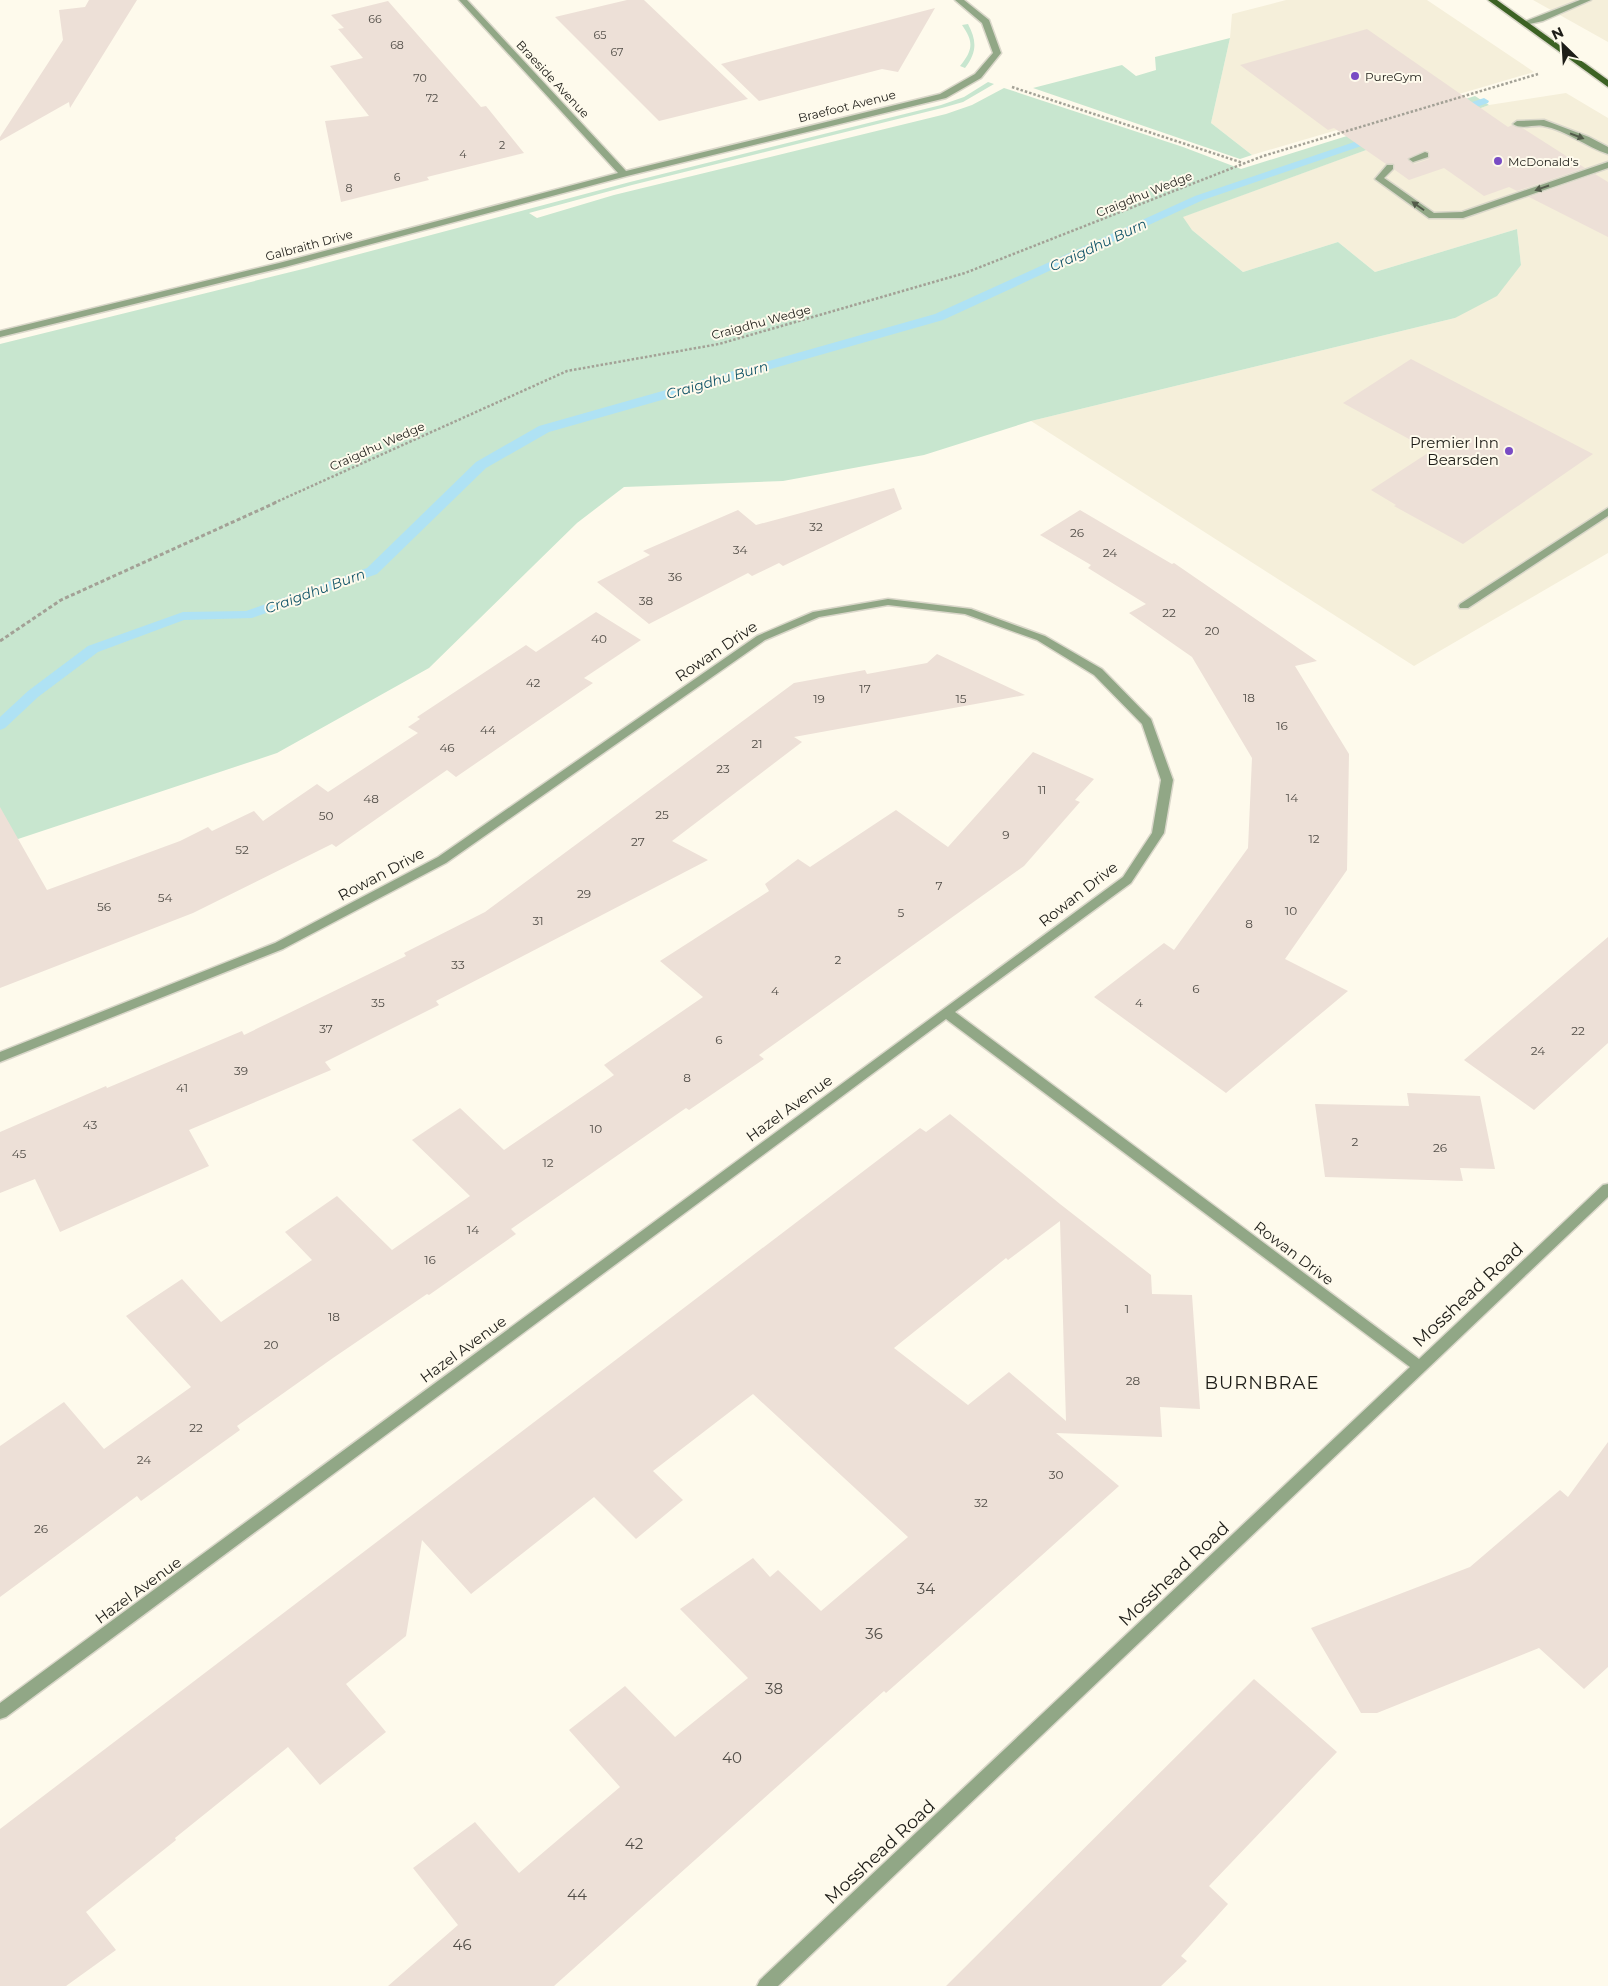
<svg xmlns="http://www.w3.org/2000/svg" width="1608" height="1986" viewBox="0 0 1608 1986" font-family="Montserrat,sans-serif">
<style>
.built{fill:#f5efda}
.green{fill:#c8e6cf}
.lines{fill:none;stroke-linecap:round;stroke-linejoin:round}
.stream{fill:#afe2f4;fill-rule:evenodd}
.building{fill:#ede0d7;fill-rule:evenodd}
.service-casing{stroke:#dad7ca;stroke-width:3}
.minor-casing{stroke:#dad7ca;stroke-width:3}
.primary-casing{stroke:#dad7ca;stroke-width:3}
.path-far1{stroke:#a3a196;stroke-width:2.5;stroke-dasharray:2.5 2;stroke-linecap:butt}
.path{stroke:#a3a196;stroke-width:3;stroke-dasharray:4 2.5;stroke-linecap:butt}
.service{fill:#91a786;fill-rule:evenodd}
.minor{fill:#91a786;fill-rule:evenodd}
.primary{fill:#3c6224;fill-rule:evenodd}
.oneway{fill:#525b4a}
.poi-dot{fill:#794cc4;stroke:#fefaec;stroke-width:2}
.labels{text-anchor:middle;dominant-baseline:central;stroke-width:4;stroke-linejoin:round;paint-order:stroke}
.far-number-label{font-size:11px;fill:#524e48}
.far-poi-label{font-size:12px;fill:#1e1d18;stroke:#fefaec;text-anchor:start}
.far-street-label{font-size:12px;fill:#1e1d18;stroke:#fefaec}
.number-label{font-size:12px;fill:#524e48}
.far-water-label{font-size:14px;font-style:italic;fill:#135569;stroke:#fefaec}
.poi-label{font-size:15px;fill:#1e1d18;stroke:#fefaec;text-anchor:end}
.street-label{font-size:15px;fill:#1e1d18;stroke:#fefaec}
.near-number-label{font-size:15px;fill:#524e48}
.near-street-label{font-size:18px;fill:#1e1d18;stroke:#fefaec}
.quarter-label{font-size:18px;letter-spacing:1px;fill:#1e1d18;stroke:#fefaec}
</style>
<rect width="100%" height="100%" fill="#fefaec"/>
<path class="built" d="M 1286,0 L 1427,0 L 1534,72 L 1252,155 L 1211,123 L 1230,38 L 1232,14 Z
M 1533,0 L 1608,0 L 1608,42 Z
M 1566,93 L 1608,118 L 1608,553 L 1414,666 L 1031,421 L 1455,318 L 1521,265 L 1517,229 L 1375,272 L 1338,242 L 1243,272 L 1192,230 L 1182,217 L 1489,105 Z"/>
<path class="green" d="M 968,24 C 977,41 977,52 965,68 L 960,66 C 973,50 974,42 962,25 Z
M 1230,38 L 1211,123 L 1252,155 L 1240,159 L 1033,88 L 1122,65 L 1136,76 L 1156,70 L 1155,57 Z
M 988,82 L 994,84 L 963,102 L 942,108 L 632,185 L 529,213 L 537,218 L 614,195 L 946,114 L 972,105 L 1004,88 L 1183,147 L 1241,169 L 1475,96 L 1489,105 L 1183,217 L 1192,230 L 1243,272 L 1338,242 L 1375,272 L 1517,229 L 1521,265 L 1497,296 L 1455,318 L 1031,421 L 924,455 L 783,481 L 624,487 L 577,523 L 429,668 L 277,753 L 0,845 L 0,344 L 307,268 L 630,182 L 941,105 L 964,97 Z"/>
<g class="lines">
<path class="stream" d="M 1484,98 L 1489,101 L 1488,103 L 1456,114 L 1450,111 L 1452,109 Z
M 1378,134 L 1384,137 L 1382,139 L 1203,200 L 943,320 L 549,432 L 486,468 L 377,574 L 252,618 L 184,620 L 98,652 L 38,697 L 5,728 L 0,730 L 0,717 L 28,691 L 88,646 L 183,612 L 246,611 L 367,568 L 476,462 L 539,426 L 935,314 L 1195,196 Z"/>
</g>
<path class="building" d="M 89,0 L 137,0 L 70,108 L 69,102 L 0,141 L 0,137 L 63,40 L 59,10 L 85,7 Z
M 627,0 L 644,0 L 748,99 L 659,121 L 555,17 Z
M 388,1 L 481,107 L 486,106 L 524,153 L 427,177 L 429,180 L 341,202 L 325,121 L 369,116 L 330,66 L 363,58 L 338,29 L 344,28 L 331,15 Z
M 935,8 L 898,72 L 882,69 L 759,101 L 721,64 Z
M 1367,29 L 1508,127 L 1512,125 L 1524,129 L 1585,168 L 1517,191 L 1509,187 L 1484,196 L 1444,168 L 1409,180 L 1395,170 L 1394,164 L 1386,164 L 1334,128 L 1328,130 L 1240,65 ZM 1426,150 L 1430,152 L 1429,159 L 1414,164 L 1407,159 Z
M 1595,174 L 1608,182 L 1608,237 L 1529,197 Z
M 1411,359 L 1593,454 L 1463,544 L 1394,506 L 1396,505 L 1371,490 L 1431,451 L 1343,403 Z
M 894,488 L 902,509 L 783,566 L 779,563 L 752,576 L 748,573 L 649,624 L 597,582 L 650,555 L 643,551 L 738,510 L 756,525 Z
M 1080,510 L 1172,564 L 1174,563 L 1317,661 L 1295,666 L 1349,754 L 1347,870 L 1285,959 L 1348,991 L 1226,1093 L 1094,997 L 1164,943 L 1174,950 L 1248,848 L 1252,758 L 1192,657 L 1129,613 L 1146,604 L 1088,568 L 1091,565 L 1040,535 Z
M 596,612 L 641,640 L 584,678 L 593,683 L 456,777 L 447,770 L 336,847 L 332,844 L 193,913 L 0,988 L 0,807 L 47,890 L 180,841 L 208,827 L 212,831 L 254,811 L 263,821 L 317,784 L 328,792 L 418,733 L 408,727 L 420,719 L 417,717 L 526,645 L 536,652 Z
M 937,654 L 1025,695 L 794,737 L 802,742 L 672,841 L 708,860 L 436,1001 L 439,1005 L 325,1062 L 331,1070 L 189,1130 L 209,1166 L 60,1232 L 35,1179 L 0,1193 L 0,1132 L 106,1086 L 107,1088 L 242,1031 L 244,1035 L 406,956 L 404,953 L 485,912 L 794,683 L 865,670 L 867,674 L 927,663 Z
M 1033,752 L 1094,779 L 1075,800 L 1080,802 L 1024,866 L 759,1055 L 764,1059 L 689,1110 L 686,1108 L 511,1229 L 516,1234 L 429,1295 L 427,1294 L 333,1358 L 237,1426 L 240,1430 L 141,1501 L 137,1496 L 0,1597 L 0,1446 L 64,1402 L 104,1449 L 191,1387 L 126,1316 L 182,1279 L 221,1322 L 312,1260 L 285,1232 L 337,1196 L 392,1250 L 470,1196 L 412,1140 L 460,1108 L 504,1150 L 614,1075 L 604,1065 L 703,997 L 660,961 L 769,891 L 765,884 L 798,859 L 810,867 L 896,810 L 948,847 Z
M 1608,937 L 1608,1043 L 1534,1110 L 1464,1060 Z
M 1407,1093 L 1480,1096 L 1495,1169 L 1460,1168 L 1463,1181 L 1325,1177 L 1315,1104 L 1409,1106 Z
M 950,1114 L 1060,1204 L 1151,1275 L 1152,1294 L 1192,1295 L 1200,1409 L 1160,1407 L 1162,1437 L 1056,1433 L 1119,1486 L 1031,1565 L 886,1693 L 884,1691 L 554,1986 L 388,1986 L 458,1925 L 413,1868 L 475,1822 L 519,1873 L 620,1787 L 569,1730 L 625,1686 L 675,1737 L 748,1678 L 680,1609 L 753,1558 L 770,1577 L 778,1570 L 821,1611 L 908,1537 L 753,1394 L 653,1471 L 683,1500 L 636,1539 L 594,1497 L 471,1594 L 422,1540 L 406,1636 L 346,1684 L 386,1732 L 320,1785 L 288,1747 L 175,1838 L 176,1840 L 86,1912 L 116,1950 L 66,1986 L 0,1986 L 0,1829 L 920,1128 L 926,1132 ZM 1060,1221 L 1066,1421 L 1009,1372 L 968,1405 L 894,1348 L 1006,1258 L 1008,1260 Z
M 1608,1442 L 1608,1667 L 1584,1689 L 1539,1648 L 1377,1713 L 1361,1713 L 1311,1628 L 1470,1567 L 1560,1490 L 1568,1497 Z
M 1254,1679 L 1337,1752 L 1209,1886 L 1228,1904 L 1181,1956 L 1187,1961 L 1161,1986 L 946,1986 Z"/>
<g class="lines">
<g class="service-casing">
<path id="service" d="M 1580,0 L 1591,0 L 1543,21 L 1525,25 L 1521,23 Z
M 1544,120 L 1589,137 L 1608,147 L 1608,154 C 1586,147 1566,130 1543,126 C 1534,124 1521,130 1513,124 L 1517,121 Z
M 1425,152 L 1428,153 L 1428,157 L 1413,162 L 1409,159 Z
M 1608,162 L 1608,168 L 1463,218 L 1429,218 L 1375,179 L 1387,165 L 1393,165 L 1393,169 L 1384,178 L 1434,213 L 1462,212 Z
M 1608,508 L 1608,516 L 1468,608 L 1460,608 L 1459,606 L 1460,604 Z"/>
</g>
<g class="minor-casing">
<path id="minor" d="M 459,0 L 467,0 L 626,171 L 940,94 L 975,74 L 993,53 L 982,23 L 955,0 L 964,0 L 989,20 L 1001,53 L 981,78 L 946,98 L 627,176 L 285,267 L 0,337 L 0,331 L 279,263 L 618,173 Z
M 888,599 L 971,609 L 1045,636 L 1102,669 L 1151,719 L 1173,780 L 1164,833 L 1131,883 L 955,1012 L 1419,1359 L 1603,1185 L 1608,1184 L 1608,1197 L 778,1986 L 757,1986 L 760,1980 L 1410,1367 L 946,1019 L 6,1717 L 0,1719 L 0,1703 L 1123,877 L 1152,833 L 1161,780 L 1142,724 L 1094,675 L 1037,640 L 965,614 L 888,605 L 819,617 L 765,640 L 446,863 L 283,949 L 0,1062 L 0,1052 L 275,943 L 438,857 L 757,636 L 813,612 Z"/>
</g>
<g class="primary-casing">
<path id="primary" d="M 1488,0 L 1497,0 L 1608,80 L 1608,87 Z"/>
</g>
<path class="path-far1" d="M 1012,87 L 1243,163
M 274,503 L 567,371 L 719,344 L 965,273 L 1263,156 L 1538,74"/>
<path class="path" d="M 0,641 L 61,600 L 277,502"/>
<use href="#service" class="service"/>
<use href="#minor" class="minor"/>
<use href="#primary" class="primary"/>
</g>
<defs><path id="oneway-solid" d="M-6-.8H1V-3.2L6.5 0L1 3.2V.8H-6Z" transform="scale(1.25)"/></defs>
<g class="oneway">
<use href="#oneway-solid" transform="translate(1577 136) rotate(21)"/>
<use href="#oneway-solid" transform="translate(1542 188) rotate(161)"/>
<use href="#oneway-solid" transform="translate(1418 206) rotate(-145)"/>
</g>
<g class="poi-dot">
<circle cx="1355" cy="76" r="5"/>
<circle cx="1498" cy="161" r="5"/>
<circle cx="1509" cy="451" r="5"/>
</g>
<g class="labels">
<g class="far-number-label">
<text x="375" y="19">66</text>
<text x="600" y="35">65</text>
<text x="397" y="45">68</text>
<text x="617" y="52">67</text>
<text x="420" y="78">70</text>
<text x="432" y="98">72</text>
<text x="502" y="145">2</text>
<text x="463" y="154">4</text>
<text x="397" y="177">6</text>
<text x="349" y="188">8</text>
</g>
<g class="far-poi-label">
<text x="1365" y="76">PureGym</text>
<text x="1508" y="161">McDonald's</text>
</g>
<g class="far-street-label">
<text transform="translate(553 79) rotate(47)">Braeside Avenue</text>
<text transform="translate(847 106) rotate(-14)">Braefoot Avenue</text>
<text transform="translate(1144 194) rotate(-22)">Craigdhu Wedge</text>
<text transform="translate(309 245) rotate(-15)">Galbraith Drive</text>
<text transform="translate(761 322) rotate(-15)">Craigdhu Wedge</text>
<text transform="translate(377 446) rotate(-24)">Craigdhu Wedge</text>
</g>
<g class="number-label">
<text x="816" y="526">32</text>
<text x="1077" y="532">26</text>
<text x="740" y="549">34</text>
<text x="1110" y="552">24</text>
<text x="675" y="576">36</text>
<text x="646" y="600">38</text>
<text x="1169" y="612">22</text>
<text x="1212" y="630">20</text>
<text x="599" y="638">40</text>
<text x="533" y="682">42</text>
<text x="865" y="688">17</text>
<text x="1249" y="697">18</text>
<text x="819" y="698">19</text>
<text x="961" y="698">15</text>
<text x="1282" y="725">16</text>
<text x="488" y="729">44</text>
<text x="757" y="743">21</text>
<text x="447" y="747">46</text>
<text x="723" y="768">23</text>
<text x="1042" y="789">11</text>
<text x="1292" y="797">14</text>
<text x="371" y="798">48</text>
<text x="662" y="814">25</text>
<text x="326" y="815">50</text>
<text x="1006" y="834">9</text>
<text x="1314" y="838">12</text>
<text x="638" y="841">27</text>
<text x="242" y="849">52</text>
<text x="939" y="885">7</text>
<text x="584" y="893">29</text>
<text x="165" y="897">54</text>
<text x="104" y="906">56</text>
<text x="1291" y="910">10</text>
<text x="901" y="912">5</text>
<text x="538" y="920">31</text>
<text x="1249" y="923">8</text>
<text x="838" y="959">2</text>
<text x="458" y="964">33</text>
<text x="1196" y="988">6</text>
<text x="775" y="990">4</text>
<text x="378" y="1002">35</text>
<text x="1139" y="1002">4</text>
<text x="326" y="1028">37</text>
<text x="1578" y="1030">22</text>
<text x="719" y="1039">6</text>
<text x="1538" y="1050">24</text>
<text x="241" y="1070">39</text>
<text x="687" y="1077">8</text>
<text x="182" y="1087">41</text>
<text x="90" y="1124">43</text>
<text x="596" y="1128">10</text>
<text x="1355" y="1141">2</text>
<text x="1440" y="1147">26</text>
<text x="19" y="1153">45</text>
<text x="548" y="1162">12</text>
<text x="473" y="1229">14</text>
<text x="430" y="1259">16</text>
<text x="1127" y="1308">1</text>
<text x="334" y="1316">18</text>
<text x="271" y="1344">20</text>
<text x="1133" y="1380">28</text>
<text x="196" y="1427">22</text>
<text x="144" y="1459">24</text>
<text x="1056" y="1474">30</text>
<text x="981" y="1502">32</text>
<text x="41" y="1528">26</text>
</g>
<g class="far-water-label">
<text transform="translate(1098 245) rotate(-25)">Craigdhu Burn</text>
<text transform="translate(717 380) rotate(-16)">Craigdhu Burn</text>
<text transform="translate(315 591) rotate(-20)">Craigdhu Burn</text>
</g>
<g class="poi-label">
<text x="1499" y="442">Premier Inn<tspan x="1499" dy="17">Bearsden</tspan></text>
</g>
<g class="street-label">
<text transform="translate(716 651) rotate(-34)">Rowan Drive</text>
<text transform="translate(381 874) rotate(-28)">Rowan Drive</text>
<text transform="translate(1078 894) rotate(-38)">Rowan Drive</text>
<text transform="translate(789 1108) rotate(-36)">Hazel Avenue</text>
<text transform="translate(1294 1253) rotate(37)">Rowan Drive</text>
<text transform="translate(463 1349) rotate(-36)">Hazel Avenue</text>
<text transform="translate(138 1590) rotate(-36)">Hazel Avenue</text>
</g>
<g class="near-number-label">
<text x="926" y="1588">34</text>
<text x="874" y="1633">36</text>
<text x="774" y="1688">38</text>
<text x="732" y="1757">40</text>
<text x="634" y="1843">42</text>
<text x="577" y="1894">44</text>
<text x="462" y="1944">46</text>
</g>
<g class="near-street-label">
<text transform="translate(1468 1295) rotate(-43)">Mosshead Road</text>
<text transform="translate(1174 1574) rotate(-43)">Mosshead Road</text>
<text transform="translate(880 1852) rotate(-43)">Mosshead Road</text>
</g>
<g class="quarter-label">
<text x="1262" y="1383">BURNBRAE</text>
</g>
</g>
<g transform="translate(1563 45) rotate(335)" stroke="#fefaec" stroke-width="4" paint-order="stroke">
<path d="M0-4L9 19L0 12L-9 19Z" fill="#1e1d18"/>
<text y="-8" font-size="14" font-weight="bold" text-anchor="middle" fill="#1e1d18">N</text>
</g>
</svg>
